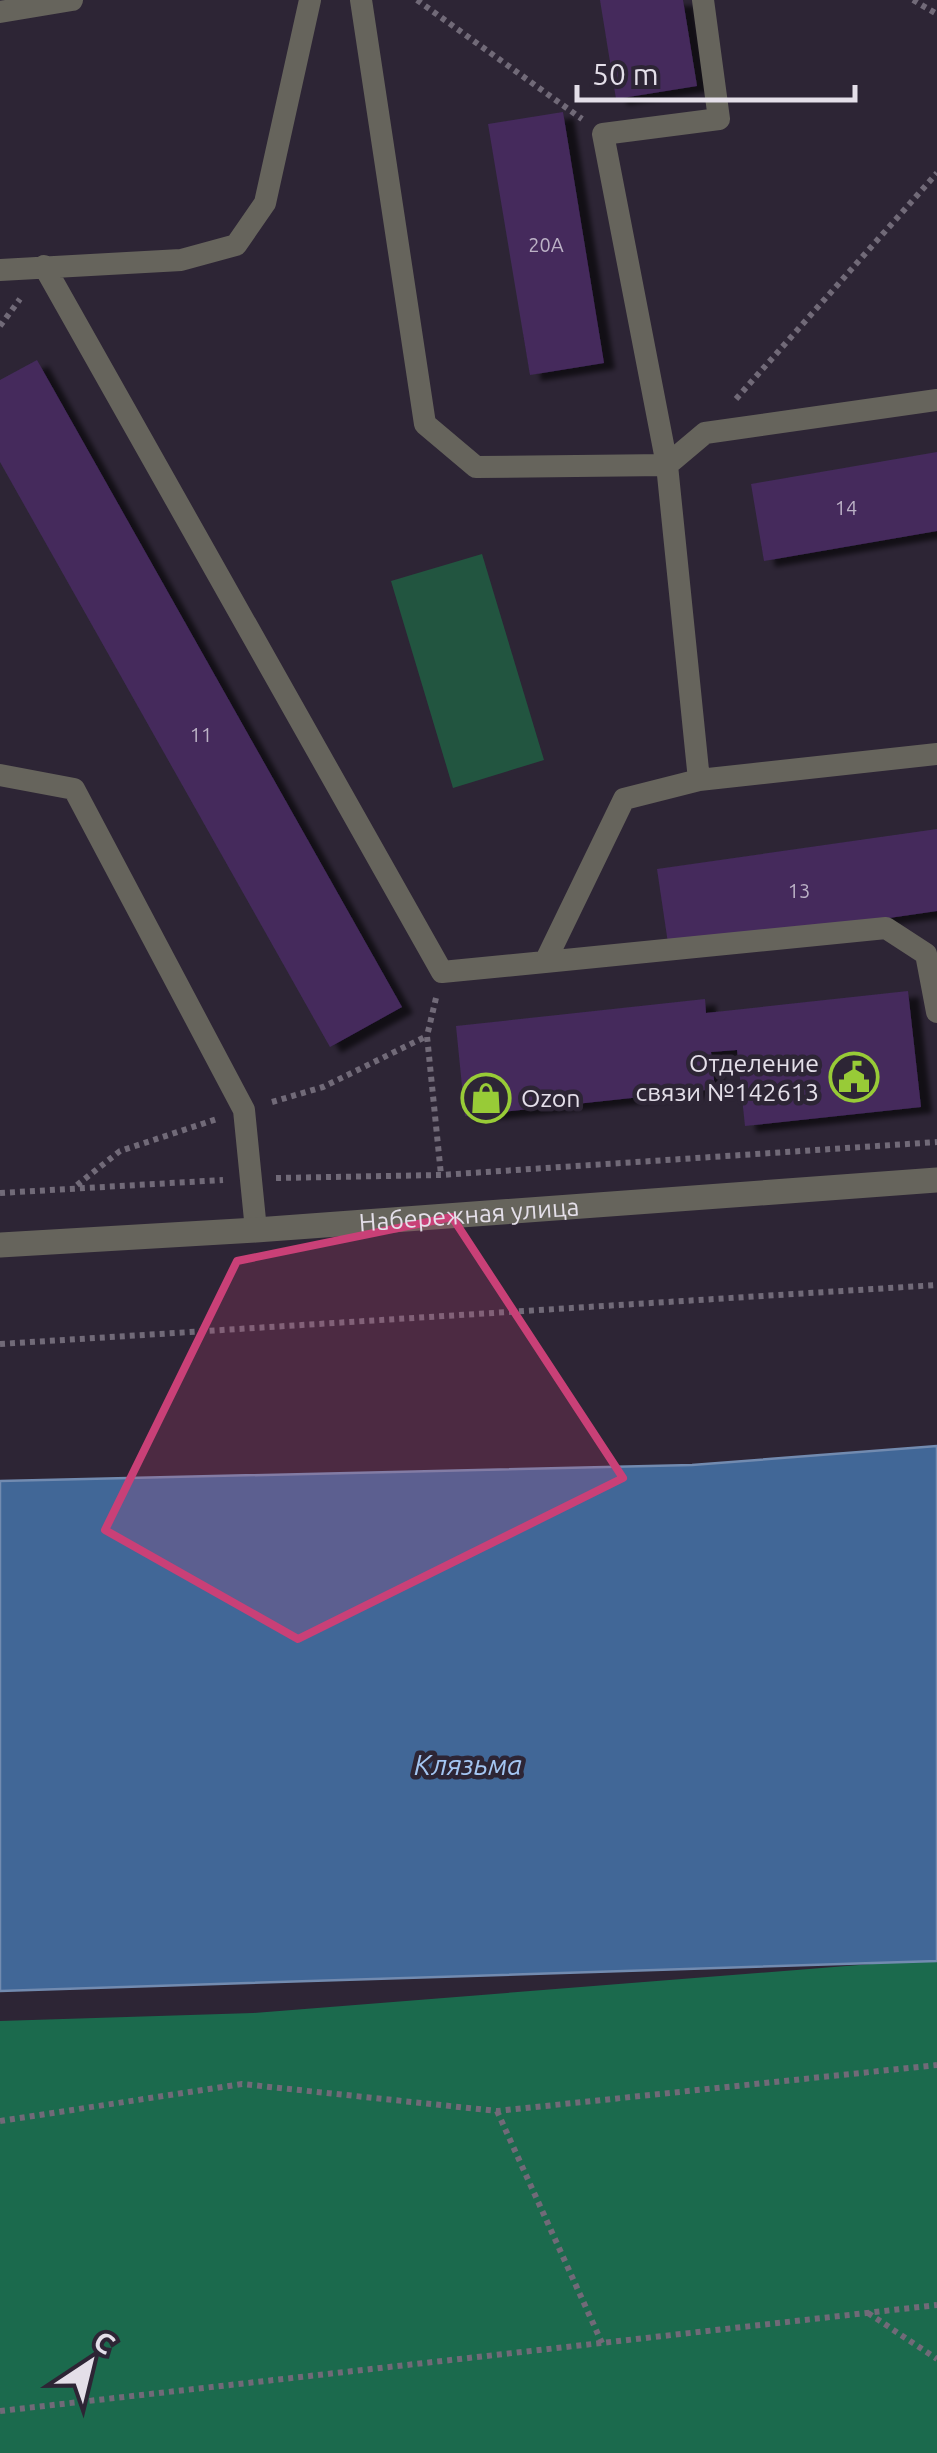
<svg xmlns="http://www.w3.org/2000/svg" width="937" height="2453" viewBox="0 0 937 2453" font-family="Ubuntu,sans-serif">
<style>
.green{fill:#225540}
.forest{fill:#1b6a4d}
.water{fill:#416797;stroke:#728bb0;stroke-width:2.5}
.building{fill:#442a5c;filter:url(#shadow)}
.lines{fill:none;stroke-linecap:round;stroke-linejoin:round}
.path{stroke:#716a78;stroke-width:6;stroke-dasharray:5 5;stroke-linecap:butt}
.service{stroke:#66645c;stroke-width:22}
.minor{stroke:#66645c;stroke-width:25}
.marked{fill:#c94077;fill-opacity:0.2;stroke:#c94077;stroke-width:8;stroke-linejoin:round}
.labels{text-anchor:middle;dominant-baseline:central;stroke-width:9;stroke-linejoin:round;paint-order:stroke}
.number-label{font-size:20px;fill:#bcb2c6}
.poi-label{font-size:25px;fill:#e4dfe9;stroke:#2d2535;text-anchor:end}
.street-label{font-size:25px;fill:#e4dfe9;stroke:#2d2535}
.water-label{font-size:28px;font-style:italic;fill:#a4c5f1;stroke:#2d2535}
</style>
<defs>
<filter id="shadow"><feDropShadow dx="11" dy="6" stdDeviation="2.5" flood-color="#0009"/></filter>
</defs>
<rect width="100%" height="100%" fill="#2d2535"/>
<path class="green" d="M 482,554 L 544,760 L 453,788 L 391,581 Z"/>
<path class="forest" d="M 937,1961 L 937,2453 L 0,2453 L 0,2021 L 253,2013 L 884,1963 Z"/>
<path class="water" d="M 937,1446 L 937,1961 L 0,1991 L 0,1481 L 692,1465 Z"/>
<path class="building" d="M 600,0 L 683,0 L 697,86 L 616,99 Z
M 563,112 L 604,363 L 530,375 L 488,124 Z
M 37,360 L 402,1007 L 330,1047 L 0,462 L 0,380 Z
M 937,452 L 937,531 L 764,561 L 751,484 Z
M 937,829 L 937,911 L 669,950 L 657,869 Z
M 908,991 L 921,1107 L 745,1126 L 737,1050 L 711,1052 L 715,1089 L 465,1116 L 456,1026 L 705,999 L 706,1013 Z"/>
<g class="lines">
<path class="path" d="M 417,0 L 582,119
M 913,0 L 937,14
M 0,326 L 20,299
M 736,399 L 937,173
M 436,998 L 427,1036 L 441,1175
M 272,1102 L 323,1087 L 427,1036
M 276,1178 L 441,1175 L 937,1142
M 77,1185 L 120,1151 L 217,1119
M 0,1193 L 223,1180
M 0,1344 L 937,1285
M 497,2111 L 602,2343
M 0,2121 L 242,2084 L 497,2111 L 937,2065
M 868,2313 L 937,2359
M 0,2411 L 937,2305"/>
<path class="service" d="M 361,0 L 425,424 L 476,467 L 667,465 L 699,780
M 703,0 L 719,119 L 603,134 L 667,465 L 705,433 L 937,400
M 0,12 L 72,0
M 44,266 L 442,972 L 545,962 L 624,799 L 699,780 L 937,754
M 0,270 L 181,260 L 236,245 L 265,203 L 310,0
M 0,775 L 74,789 L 244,1110 L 256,1230
M 545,962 L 886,928 L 926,954 L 937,1012"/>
<path class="minor" id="s1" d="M 0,1245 L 256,1230 L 937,1180"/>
</g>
<path class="marked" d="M 452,1217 L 623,1478 L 298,1639 L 105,1530 L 237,1261 Z"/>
<defs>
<g id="civic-ring" transform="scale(2.5)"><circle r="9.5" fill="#2d2535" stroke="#98cb37" stroke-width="1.5"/><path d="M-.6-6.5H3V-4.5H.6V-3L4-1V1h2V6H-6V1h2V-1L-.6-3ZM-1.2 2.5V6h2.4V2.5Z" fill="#98cb37"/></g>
<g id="shop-ring" transform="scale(2.5)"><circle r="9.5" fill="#2d2535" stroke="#98cb37" stroke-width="1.5"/><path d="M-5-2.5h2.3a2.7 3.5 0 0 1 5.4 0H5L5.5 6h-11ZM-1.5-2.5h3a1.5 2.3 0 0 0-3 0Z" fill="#98cb37"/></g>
</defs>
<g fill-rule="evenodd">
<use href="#civic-ring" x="854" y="1077"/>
<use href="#shop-ring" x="486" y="1098"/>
</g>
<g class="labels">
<g class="number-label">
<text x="546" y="244">20А</text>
<text x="846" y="507">14</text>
<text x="201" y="734">11</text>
<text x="799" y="890">13</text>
</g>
<g class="poi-label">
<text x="819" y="1063">Отделение<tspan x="819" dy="29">связи №142613</tspan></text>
<text x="521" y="1098" text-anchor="start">Ozon</text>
</g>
<g class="street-label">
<text stroke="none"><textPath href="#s1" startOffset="470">Набережная улица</textPath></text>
</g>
<g class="water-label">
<text x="468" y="1764">Клязьма</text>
</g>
</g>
<g transform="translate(90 2363) rotate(35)" stroke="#2d2535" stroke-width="8" paint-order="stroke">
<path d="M0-8L18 38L0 25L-18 38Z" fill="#e4dfe9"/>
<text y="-15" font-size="28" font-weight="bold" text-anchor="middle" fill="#e4dfe9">С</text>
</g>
<path d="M577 85v15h278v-15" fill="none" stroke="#e4dfe9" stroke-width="5"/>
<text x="592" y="85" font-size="30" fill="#e4dfe9" stroke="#2d2535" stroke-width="8" paint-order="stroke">50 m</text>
</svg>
